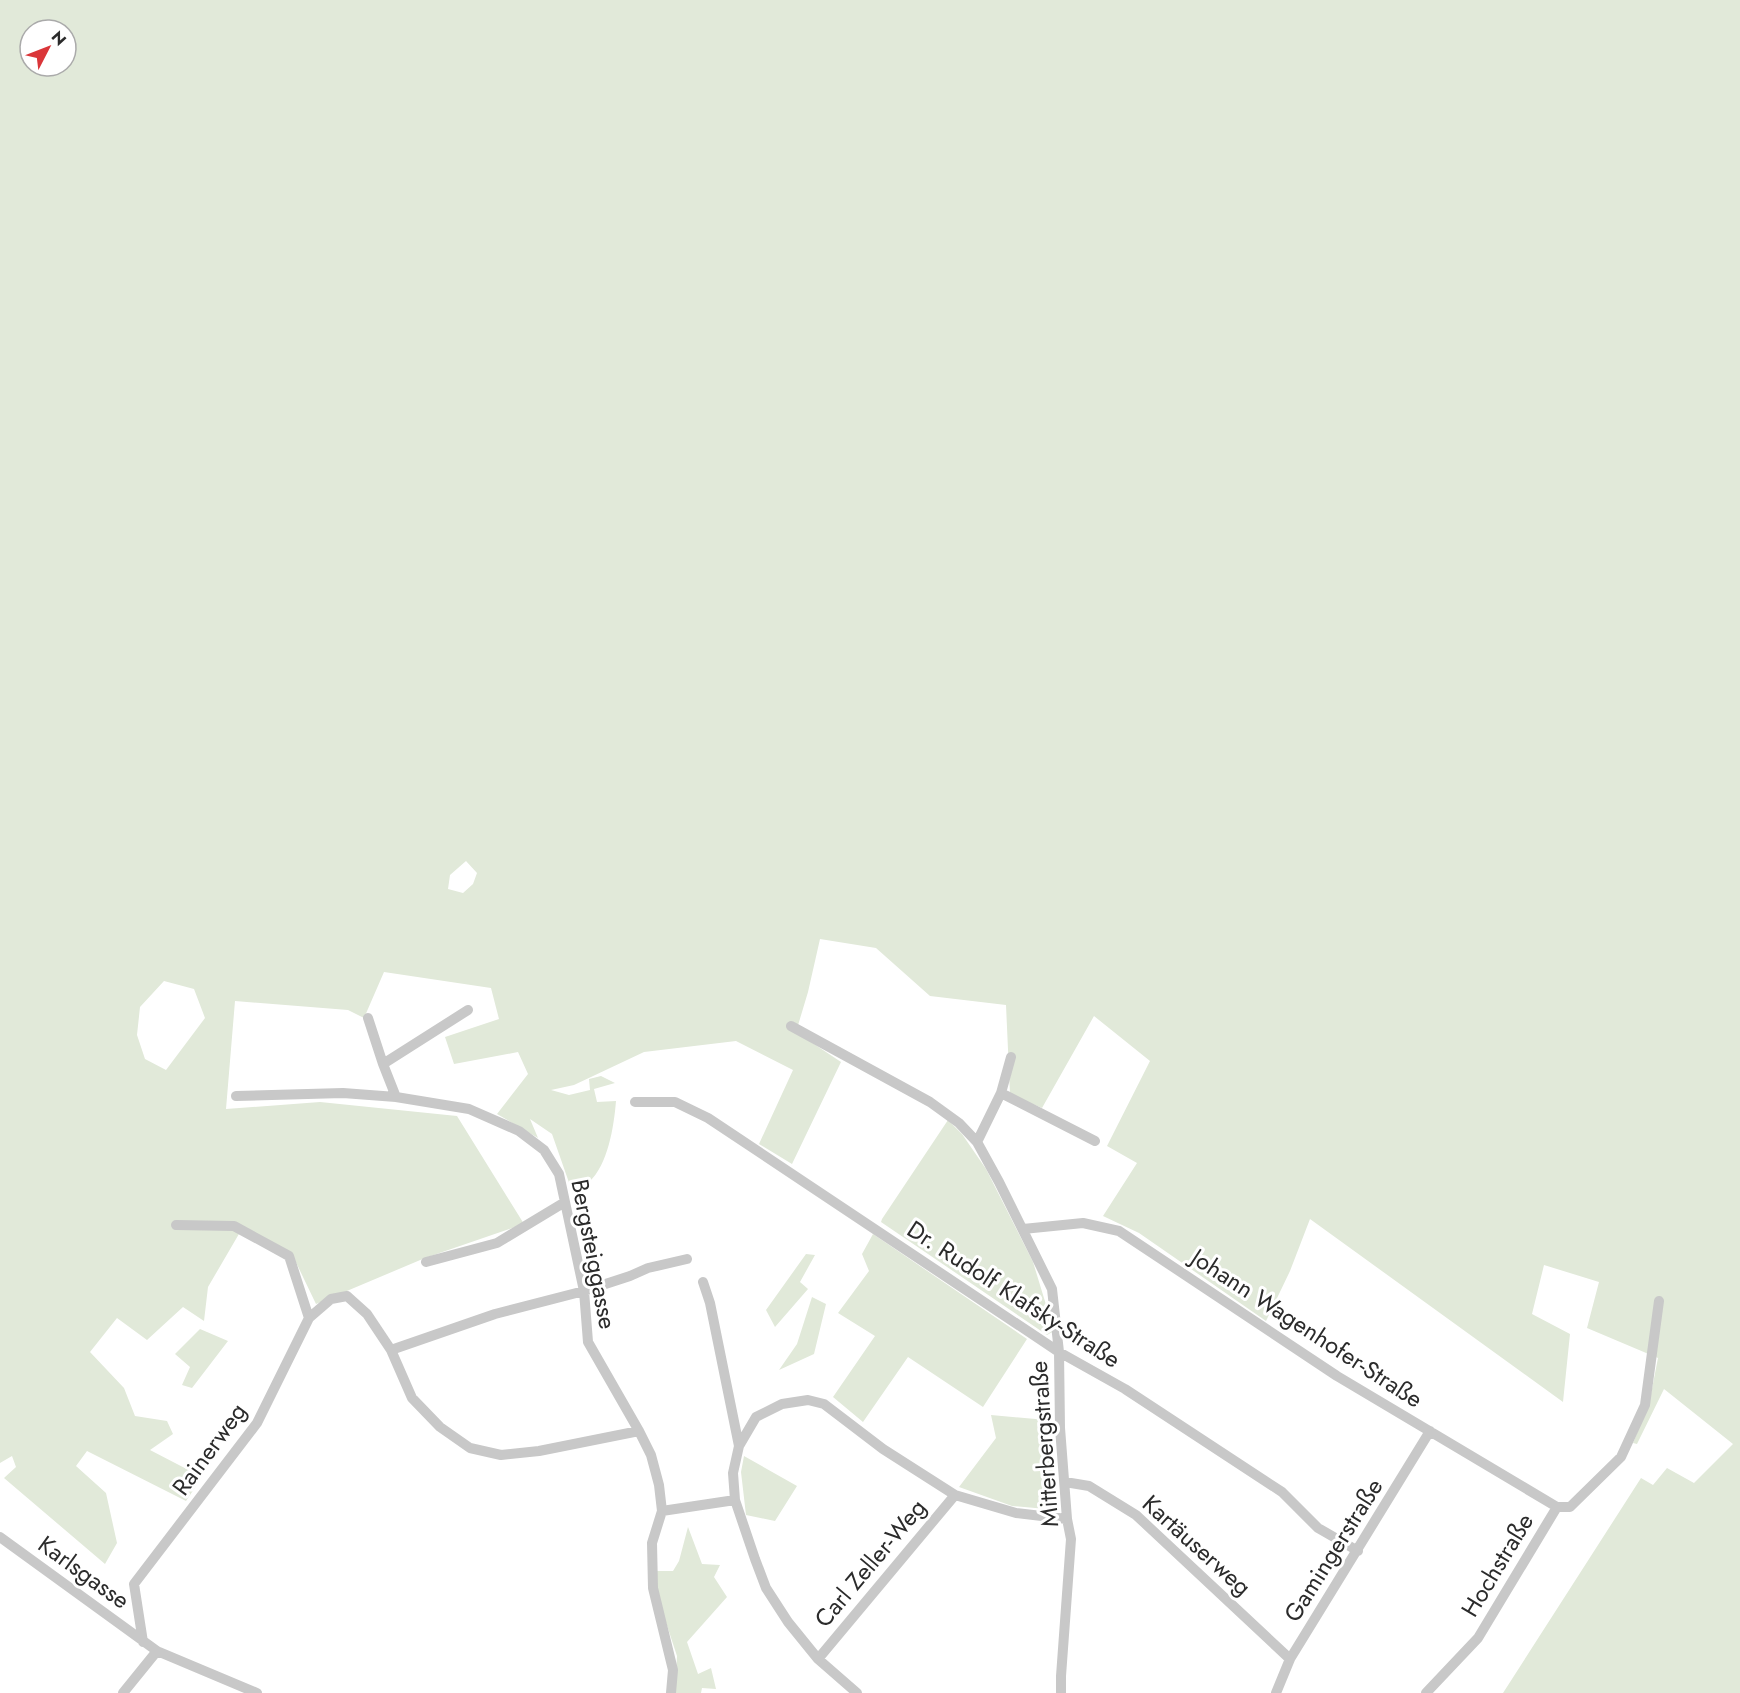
<svg xmlns="http://www.w3.org/2000/svg" width="1740" height="1693" viewBox="0 0 1740 1693" font-family="Jost,sans-serif">
<style>
.green{fill:#e1e9d9;fill-rule:evenodd}
.lines{fill:none;stroke-linecap:round;stroke-linejoin:round}
.street{stroke:#c8c8c8;stroke-width:10}
.labels{text-anchor:middle;dominant-baseline:central;stroke-width:6;stroke-linejoin:round;paint-order:stroke}
.street-label{font-size:24px;fill:#2b2b2b;stroke:#fff}
</style>
<rect width="100%" height="100%" fill="#fff"/>
<path class="green" d="M 0,0 L 1740,0 L 1740,1693 L 1503,1693 L 1641,1478 L 1653,1485 L 1667,1468 L 1694,1483 L 1733,1444 L 1664,1389 L 1637,1444 L 1633,1443 L 1649,1404 L 1658,1358 L 1587,1328 L 1599,1282 L 1544,1265 L 1532,1314 L 1570,1334 L 1563,1402 L 1310,1219 L 1290,1271 L 1266,1321 L 1139,1233 L 1103,1216 L 1137,1163 L 1107,1146 L 1150,1061 L 1094,1016 L 1042,1108 L 1010,1094 L 1006,1005 L 930,996 L 876,948 L 820,939 L 808,992 L 796,1032 L 841,1062 L 792,1164 L 759,1144 L 793,1070 L 736,1041 L 644,1052 L 574,1085 L 551,1090 L 569,1095 L 590,1090 L 589,1079 L 601,1076 L 615,1083 L 594,1089 L 597,1102 L 616,1101 C 614,1126 608,1165 589,1182 C 585,1187 578,1190 573,1194 L 552,1134 L 530,1119 L 538,1138 L 497,1114 L 528,1074 L 518,1052 L 454,1064 L 445,1037 L 499,1019 L 491,988 L 384,972 L 364,1018 L 348,1010 L 235,1001 L 226,1109 L 320,1102 L 457,1116 L 524,1224 L 425,1258 L 316,1304 L 291,1252 L 243,1227 L 208,1287 L 204,1321 L 183,1307 L 147,1340 L 117,1318 L 90,1352 L 124,1388 L 135,1416 L 167,1421 L 173,1434 L 150,1450 L 202,1477 L 186,1501 L 87,1451 L 76,1466 L 106,1493 L 117,1543 L 105,1564 L 4,1478 L 16,1467 L 12,1456 L 0,1463 ZM 30,30 L 66,30 L 66,66 L 30,66 ZM 466,861 L 477,873 L 473,884 L 463,893 L 448,889 L 450,875 ZM 164,981 L 194,989 L 205,1018 L 166,1070 L 145,1059 L 137,1035 L 140,1007 Z
M 948,1120 L 962,1134 L 986,1169 L 1033,1262 L 1054,1331 L 1047,1335 L 881,1222 L 882,1219 Z
M 873,1234 L 1027,1339 L 983,1407 L 908,1357 L 863,1422 L 833,1397 L 875,1336 L 838,1313 L 869,1271 L 862,1254 Z
M 806,1254 L 815,1255 L 800,1282 L 808,1289 L 775,1327 L 766,1310 Z
M 812,1297 L 826,1304 L 814,1354 L 779,1370 L 797,1344 Z
M 200,1329 L 228,1341 L 192,1388 L 182,1385 L 190,1367 L 175,1354 Z
M 991,1415 L 1047,1420 L 1057,1510 L 1012,1506 L 959,1487 L 996,1438 Z
M 744,1456 L 797,1486 L 775,1521 L 746,1515 L 741,1472 Z
M 688,1527 L 702,1564 L 720,1565 L 714,1577 L 727,1597 L 687,1642 L 698,1674 L 711,1668 L 716,1689 L 702,1688 L 701,1693 L 675,1693 L 677,1656 L 656,1592 L 657,1571 L 673,1571 L 679,1561 Z"/>
<g class="lines">
<path class="street" d="M 368,1018 L 383,1064 L 396,1097
M 791,1026 L 930,1102 L 959,1123 L 977,1142 L 999,1182 L 1052,1289 L 1059,1352 L 1060,1428 L 1067,1519 L 1071,1539 L 1061,1676 L 1061,1693
M 383,1064 L 468,1010
M 1001,1093 L 1095,1141
M 236,1096 L 343,1093 L 396,1097 L 469,1109 L 519,1131 L 544,1150 L 559,1174 L 565,1202 L 584,1291 L 588,1342 L 639,1431 L 651,1455 L 659,1485 L 662,1511 L 652,1543 L 653,1588 L 673,1670 L 671,1693
M 635,1102 L 675,1102 L 708,1118 L 1059,1352 L 1125,1389 L 1282,1492 L 1318,1528 L 1358,1551
M 977,1142 L 1001,1093 L 1011,1057
M 176,1225 L 234,1226 L 289,1256 L 309,1318
M 1023,1229 L 1083,1223 L 1119,1231 L 1337,1376 L 1557,1507
M 426,1262 L 497,1243 L 565,1202
M 703,1282 L 710,1303 L 739,1446
M 391,1350 L 495,1314 L 584,1291 L 630,1276 L 648,1268 L 687,1259
M 1065,1482 L 1089,1486 L 1136,1515 L 1290,1659
M 662,1511 L 735,1500
M 0,1537 L 157,1651 L 257,1693
M 143,1642 L 134,1584 L 257,1423 L 309,1318 L 331,1299 L 347,1296 L 367,1314 L 391,1350 L 412,1398 L 440,1427 L 470,1448 L 501,1455 L 539,1451 L 639,1431
M 818,1659 L 955,1495
M 123,1693 L 157,1651
M 857,1693 L 818,1659 L 788,1622 L 766,1588 L 755,1559 L 735,1500 L 733,1473 L 739,1446 L 756,1417 L 782,1404 L 808,1400 L 824,1404 L 883,1449 L 955,1495 L 1016,1513 L 1067,1519
M 1276,1693 L 1290,1659 L 1430,1431
M 1426,1693 L 1478,1638 L 1557,1507 L 1570,1507 L 1621,1457 L 1645,1405 L 1659,1301"/>
</g>
<g class="labels">
<g class="street-label">
<text transform="translate(594 1254) rotate(79)">Bergsteiggasse</text>
<text transform="translate(1014 1294) rotate(33)">Dr. Rudolf Klafsky-Straße</text>
<text transform="translate(1307 1328) rotate(33)">Johann Wagenhofer-Straße</text>
<text transform="translate(1044 1444) rotate(-94)">Mitterbergstraße</text>
<text transform="translate(209 1449) rotate(-54)">Rainerweg</text>
<text transform="translate(1197 1545) rotate(42)">Kartäuserweg</text>
<text transform="translate(1333 1550) rotate(-58)">Gamingerstraße</text>
<text transform="translate(870 1563) rotate(-50)">Carl Zeller-Weg</text>
<text transform="translate(1497 1565) rotate(-59)">Hochstraße</text>
<text transform="translate(84 1572) rotate(36)">Karlsgasse</text>
</g>
</g>
<g transform="translate(48 48) rotate(48)"><circle r="28" fill="#ffffff" stroke="#aaaaaa" stroke-width="1.5"/>
<path d="M0-4.5L10 22L0 15L-10 22Z" fill="#da3639"/>
<text y="-9" font-size="16" font-weight="bold" text-anchor="middle" fill="#2b2b2b">N</text>
</g>
</svg>
